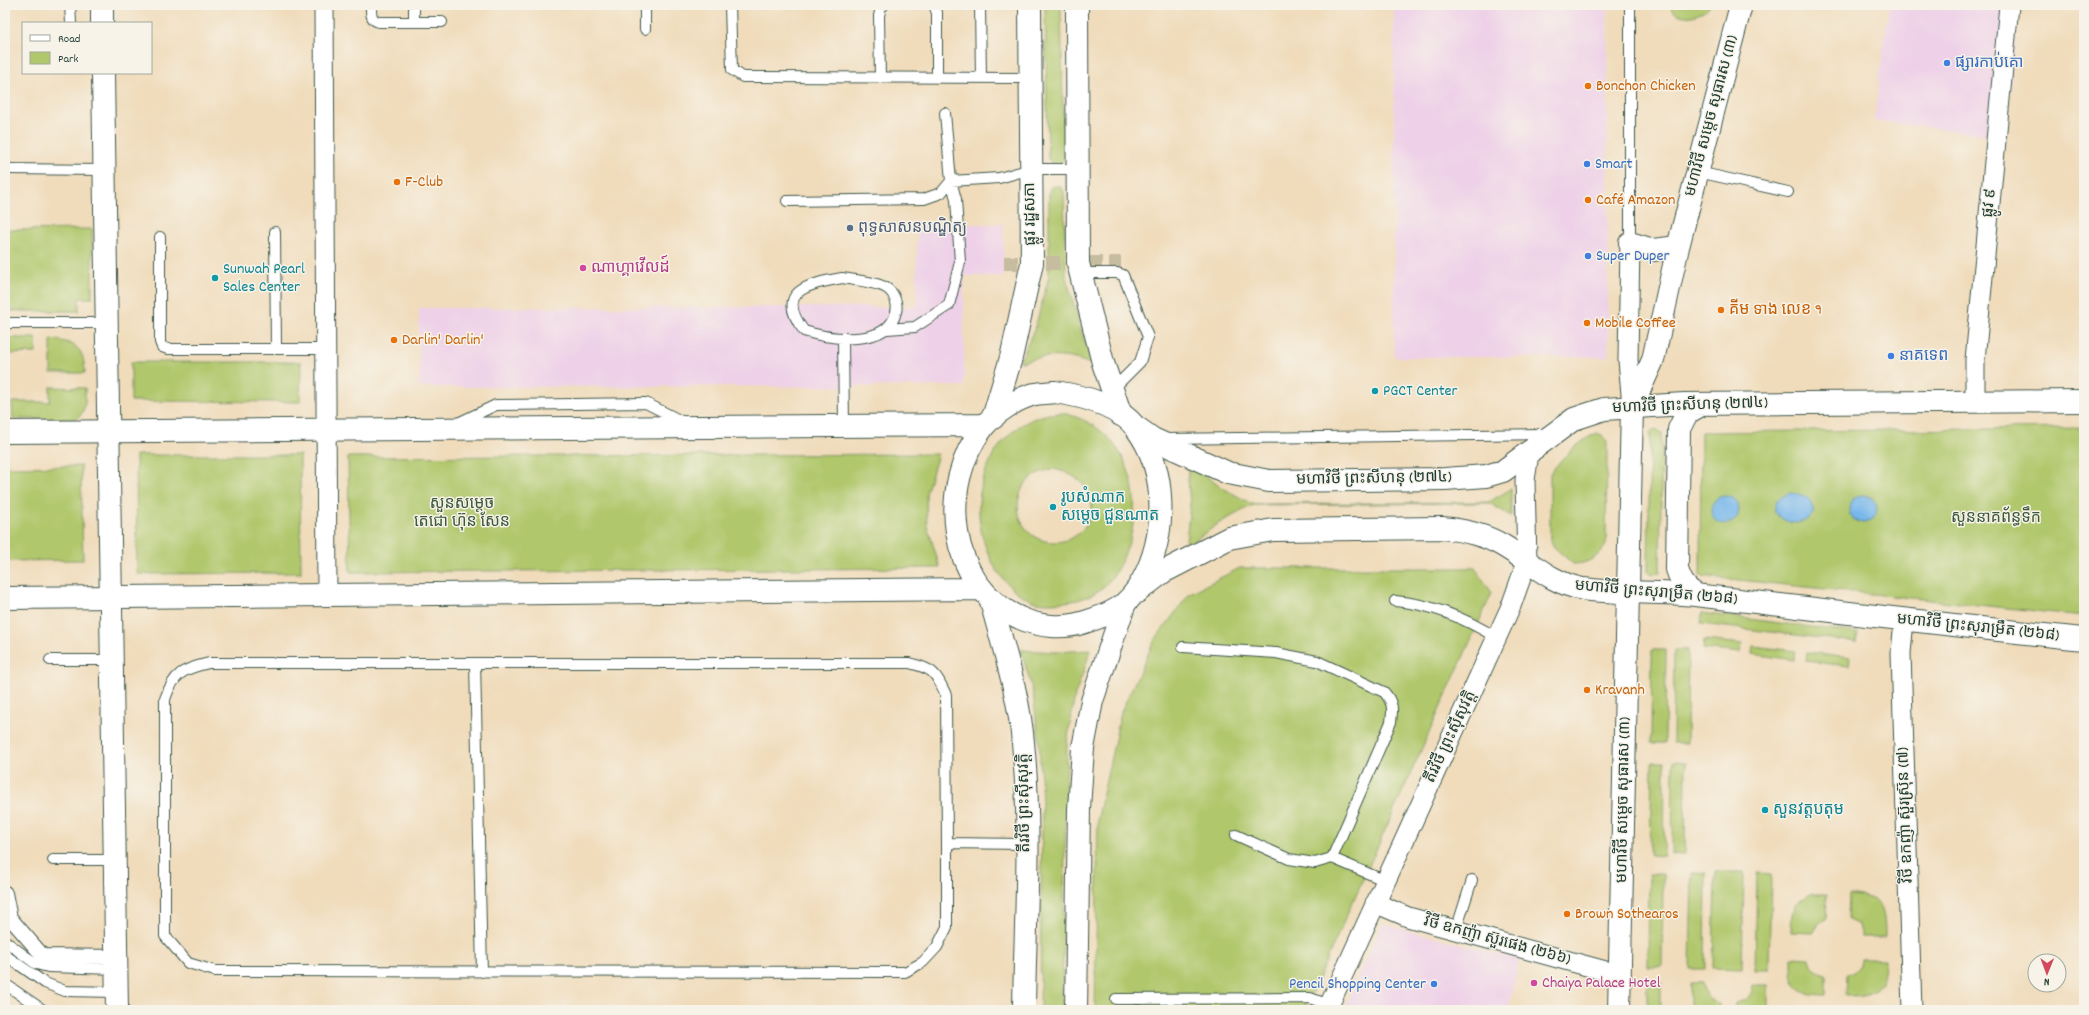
<svg xmlns="http://www.w3.org/2000/svg" width="2089" height="1015" viewBox="0 0 2089 1015" font-family="Dekko,'Noto Sans Khmer',sans-serif">
<style>
.built{fill:#eed0e8}
.green{fill:#b0c76c;stroke:#688250;fill-rule:evenodd}
.water{fill:#77b7eb;stroke:#4b7a90}
.lines{fill:none;stroke-linecap:round;stroke-linejoin:round}
.pedestrian-tunnel{stroke:#c6bca0;stroke-width:14;stroke-dasharray:14 7;stroke-linecap:butt}
.service-casing{stroke:#3e5548;stroke-width:12}
.pedestrian-casing{stroke:#3e5548;stroke-width:16}
.minor-casing{stroke:#3e5548;stroke-width:21}
.tertiary-casing{stroke:#3e5548;stroke-width:24}
.secondary-casing{stroke:#3e5548;stroke-width:24}
.primary-casing{stroke:#3e5548;stroke-width:24}
.service{stroke:#fff;stroke-width:10}
.pedestrian{stroke:#fff;stroke-width:14}
.minor{stroke:#fff;stroke-width:19}
.tertiary{stroke:#fff;stroke-width:22}
.secondary{stroke:#fff;stroke-width:22}
.primary{stroke:#fff;stroke-width:22}
.shop-dot{fill:#3f7fe0;stroke:#f7f3e8;stroke-width:1.5}
.food-dot{fill:#e8710a;stroke:#f7f3e8;stroke-width:1.5}
.service-dot{fill:#5c6f8a;stroke:#f7f3e8;stroke-width:1.5}
.hotel-dot{fill:#d1479c;stroke:#f7f3e8;stroke-width:1.5}
.culture-dot{fill:#0f9aa8;stroke:#f7f3e8;stroke-width:1.5}
.labels{text-anchor:middle;dominant-baseline:central;stroke-width:3;stroke-linejoin:round;paint-order:stroke}
.shop-label{font-size:16px;fill:#366cbe;stroke:#f7f3e8;text-anchor:start}
.food-label{font-size:16px;fill:#c56008;stroke:#f7f3e8;text-anchor:start}
.street-label{font-size:16px;fill:#1f3d34;stroke:#f7f3e8}
.service-label{font-size:16px;fill:#4e5e75;stroke:#f7f3e8;text-anchor:start}
.hotel-label{font-size:16px;fill:#b23c85;stroke:#f7f3e8;text-anchor:start}
.culture-label{font-size:16px;fill:#0d838f;stroke:#f7f3e8;text-anchor:start}
.park-label{font-size:16px;fill:#3c593f;stroke:#f7f3e8}
</style>
<rect width="100%" height="100%" fill="#f7f3e8"/>
<filter id="ink" filterUnits="userSpaceOnUse"><feTurbulence type="fractalNoise" baseFrequency=".025" numOctaves="2"/><feDisplacementMap in="SourceGraphic" scale="8" xChannelSelector="R" yChannelSelector="G"/><feConvolveMatrix kernelMatrix="1 2 1 2 8 2 1 2 1" color-interpolation-filters="sRGB"/></filter>
<filter id="wash" filterUnits="userSpaceOnUse"><feTurbulence type="fractalNoise" baseFrequency=".012" numOctaves="4" result="noise"/><feDisplacementMap in="SourceGraphic" scale="16" xChannelSelector="R" yChannelSelector="G"/><feGaussianBlur stdDeviation="0.9" result="paint"/><feColorMatrix in="noise" values="0 0 0 0 0 0 0 0 0 0 0 0 0 0 0 0 0 1.4 0 .05"/><feComposite in="paint" operator="in"/></filter>
<g filter="url(#wash)">
<rect width="100%" height="100%" fill="#f0dcbb"/>
<path class="built" d="M 1394,5 L 1607,5 L 1608,357 L 1394,357 Z
M 1889,5 L 2018,5 L 2006,137 L 1874,121 Z
M 1003,224 L 1004,276 L 964,276 L 964,386 L 419,387 L 419,308 L 917,307 L 917,225 Z
M 1382,924 L 1519,959 L 1508,1010 L 1343,1010 Z"/>
<path class="green" d="M 1045,5 L 1061,5 L 1064,159 L 1059,165 L 1053,165 L 1048,158 Z
M 1668,5 L 1710,5 C 1700,19 1678,21 1668,5 Z
M 1057,186 L 1062,188 L 1064,192 L 1066,277 L 1080,327 L 1092,361 L 1090,364 C 1066,354 1046,355 1022,362 L 1020,361 L 1035,328 L 1049,276 L 1049,191 L 1051,187 Z
M 92,229 L 92,298 L 79,298 L 79,311 L 5,311 L 5,230 Z
M 5,338 L 36,338 L 36,353 L 5,354 Z
M 51,339 C 76,343 84,347 85,373 L 51,373 Z
M 131,362 L 301,362 L 300,402 L 131,401 Z
M 50,387 L 85,388 C 85,399 87,412 76,419 L 13,419 L 12,402 L 50,402 Z
M 1063,413 C 1138,430 1153,519 1112,577 C 1101,593 1083,601 1063,602 C 1054,603 1042,604 1033,601 C 996,587 977,540 979,503 C 981,458 1015,412 1063,413 ZM 1053,469 C 1078,473 1101,494 1088,521 C 1083,531 1074,539 1063,541 C 1012,551 999,477 1053,469 Z
M 2084,428 L 2084,616 L 1700,576 L 1701,432 Z
M 1656,429 L 1662,433 L 1660,572 L 1654,574 L 1648,572 L 1650,433 Z
M 1597,433 L 1602,435 L 1607,443 L 1606,545 C 1598,558 1587,564 1573,564 L 1554,547 L 1550,539 L 1550,474 C 1561,458 1579,441 1597,433 Z
M 938,454 L 926,494 L 927,525 L 940,568 L 350,572 L 348,457 Z
M 136,455 L 300,455 L 301,573 L 137,574 Z
M 1187,464 L 1192,465 L 1219,486 L 1252,504 L 1489,502 L 1511,489 L 1511,516 L 1489,503 L 1253,505 L 1221,522 L 1192,542 L 1188,543 L 1186,540 L 1190,506 Z
M 81,466 L 83,560 L 5,561 L 5,467 Z
M 1240,568 L 1475,568 L 1492,593 L 1304,1010 L 1095,1010 L 1098,817 L 1121,712 L 1154,641 L 1190,593 Z
M 1702,613 L 1858,633 L 1856,642 L 1701,624 Z
M 1704,640 L 1742,644 L 1741,653 L 1703,649 Z
M 1753,646 L 1796,651 L 1794,660 L 1752,654 Z
M 1021,650 L 1054,652 L 1091,650 L 1075,695 L 1067,743 L 1062,1010 L 1040,1010 L 1042,802 L 1039,742 L 1033,693 Z
M 1652,650 L 1666,650 L 1665,743 L 1651,743 Z
M 1674,650 L 1688,650 L 1687,743 L 1673,743 Z
M 1807,652 L 1850,657 L 1849,666 L 1806,661 Z
M 1673,761 L 1686,762 L 1685,854 L 1672,854 Z
M 1652,762 L 1665,762 L 1664,856 L 1650,855 Z
M 1692,872 L 1706,873 L 1705,969 L 1690,969 Z
M 1715,872 L 1744,872 L 1742,969 L 1713,968 Z
M 1757,873 L 1771,874 L 1769,970 L 1755,970 Z
M 1649,874 L 1663,874 L 1662,967 L 1648,967 Z
M 1810,894 L 1827,894 L 1826,919 L 1817,924 L 1812,933 L 1791,932 C 1792,912 1790,904 1810,894 Z
M 1849,895 C 1882,896 1885,907 1885,937 L 1862,937 L 1859,925 L 1848,920 Z
M 1791,957 L 1810,958 C 1812,968 1816,971 1826,974 L 1826,995 C 1795,995 1791,986 1791,957 Z
M 1860,959 L 1885,959 C 1885,989 1875,996 1846,996 L 1847,975 C 1855,973 1860,967 1860,959 Z
M 1647,982 L 1661,982 L 1661,1010 L 1647,1010 Z
M 1690,983 L 1702,983 C 1704,994 1709,1000 1719,1004 L 1719,1010 L 1690,1010 Z
M 1753,985 L 1768,985 L 1768,1010 L 1735,1010 L 1735,1003 C 1746,1001 1752,997 1753,985 Z"/>
<path class="water" d="M 1791,493 C 1803,494 1816,499 1813,514 C 1802,527 1785,525 1775,512 C 1773,501 1781,496 1791,493 Z
M1849 509a14 14 0 1 1 28 0a14 14 0 1 1-28 0Z
M1711 510a14 14 0 1 1 28 0a14 14 0 1 1-28 0Z"/>
</g>
<g filter="url(#ink)">
<g class="lines">
<path class="pedestrian-tunnel" d="M 1004,263 L 1121,263"/>
<g class="service-casing">
<path id="service" d="M 70,5 L 71,23
M 371,5 C 371,13 370,20 379,22 L 442,22
M 645,5 L 645,29
M 730,5 L 732,70 L 743,77 L 1030,78
M 934,5 L 937,13 L 937,78
M 980,5 L 981,78
M 414,22 L 414,5
M 880,78 L 879,16 L 881,7 L 884,5
M 5,169 L 104,170
M 1698,172 L 1788,192
M 787,201 L 924,199 L 941,193 L 951,181 L 999,178 L 1031,169 L 1078,169
M 275,232 L 276,349
M 160,237 L 160,342 L 162,347 L 168,349 L 326,349
M 1630,243 L 1630,5
M 1081,273 L 1117,273 L 1123,275 L 1148,337 L 1140,362 L 1112,390
M 842,278 C 854,280 881,282 889,290 C 895,295 898,305 896,312 C 888,348 829,339 804,331 C 774,291 808,284 842,278 Z
M 5,323 L 106,323
M 887,329 L 915,327 L 949,305 L 960,262 L 956,199 L 951,181 L 945,113
M 843,339 L 844,426
M 458,423 L 496,405 L 646,403 L 683,422
M 1165,439 L 1547,434
M 1395,601 C 1432,604 1465,618 1497,638
M 1183,647 L 1276,653 L 1317,661 L 1384,692 C 1393,702 1393,709 1391,722 L 1332,858 L 1315,863 L 1289,859 L 1236,835
M 50,660 L 111,660
M 475,663 L 482,972
M 947,843 L 946,695 C 935,672 934,669 909,663 L 209,663 C 183,669 174,673 165,699 L 165,936 L 188,963 L 215,971 L 905,972 L 923,962 L 937,947 L 947,927 L 947,843 L 1026,844
M 1332,858 L 1386,881
M 53,860 L 115,860
M 1456,930 L 1472,880
M 5,941 L 36,964 L 48,967 L 116,969
M 5,955 L 45,983 L 65,991 L 117,992
M 5,984 L 43,1010
M 1116,999 L 1310,998 L 1329,1005"/>
</g>
<g class="pedestrian-casing">
<path id="pedestrian" d="M 5,893 L 10,918 L 43,956 L 116,957"/>
</g>
<g class="minor-casing">
<path id="minor" d="M 324,5 L 327,595
M 1630,243 L 1628,360 L 1632,406
M 1975,402 L 1975,360 L 2009,5
M 1904,620 L 1901,653 L 1912,1010
M 1375,903 L 1408,917 L 1620,975
M 1327,1010 L 1511,606 L 1527,561 L 1525,480 L 1529,454"/>
</g>
<g class="tertiary-casing">
<path id="tertiary" d="M 102,5 L 102,23
M 103,73 L 117,1010
M 1630,243 L 1653,250 L 1678,247
M 1619,1010 L 1632,406 L 1653,360 L 1678,247 L 1741,5"/>
</g>
<g class="secondary-casing">
<path id="secondary" d="M 1077,5 L 1078,263 L 1103,363 L 1121,415
M 993,418 L 1011,358 L 1032,263 L 1030,5
M 991,601 C 1003,647 1019,694 1023,743 C 1032,831 1025,921 1024,1010
M 1076,1010 L 1079,809 L 1083,748 L 1092,701 L 1124,606"/>
</g>
<g class="primary-casing">
<path id="primary" d="M 1055,392 C 1082,396 1118,404 1136,428 C 1168,470 1167,536 1142,581 C 1128,607 1111,614 1085,622 C 1064,629 1039,627 1020,618 C 947,586 937,485 984,426 C 995,413 1015,400 1031,395 C 1038,393 1047,393 1055,392 Z
M 1136,427 L 1153,439 L 1228,473 L 1269,481 L 1445,479 L 1486,476 L 1503,471 L 1574,419 L 1604,409 L 1684,404 L 2084,401
M 5,432 L 984,425
M 1137,592 L 1163,572 L 1229,538 L 1273,530 L 1442,528 C 1464,530 1483,534 1502,545 C 1530,561 1550,583 1583,589 C 1620,594 1658,591 1695,595 C 1825,610 1954,626 2084,639
M 1697,595 C 1685,588 1681,582 1677,569 L 1679,429 L 1687,413 L 1703,404
M 5,598 L 980,589"/>
</g>
<use href="#service" class="service"/>
<use href="#pedestrian" class="pedestrian"/>
<use href="#minor" class="minor"/>
<use href="#tertiary" class="tertiary"/>
<use href="#secondary" class="secondary"/>
<use href="#primary" class="primary"/>
</g>
</g>
<g class="shop-dot">
<circle cx="1947" cy="63" r="4"/>
<circle cx="1587" cy="164" r="4"/>
<circle cx="1588" cy="256" r="4"/>
<circle cx="1891" cy="356" r="4"/>
<circle cx="1434" cy="984" r="4"/>
</g>
<g class="food-dot">
<circle cx="1588" cy="86" r="4"/>
<circle cx="397" cy="182" r="4"/>
<circle cx="1588" cy="200" r="4"/>
<circle cx="1721" cy="310" r="4"/>
<circle cx="1587" cy="323" r="4"/>
<circle cx="394" cy="340" r="4"/>
<circle cx="1587" cy="690" r="4"/>
<circle cx="1567" cy="914" r="4"/>
</g>
<circle class="service-dot" cx="850" cy="228" r="4"/>
<g class="hotel-dot">
<circle cx="583" cy="268" r="4"/>
<circle cx="1534" cy="983" r="4"/>
</g>
<g class="culture-dot">
<circle cx="215" cy="278" r="4"/>
<circle cx="1375" cy="391" r="4"/>
<circle cx="1053" cy="507" r="4"/>
<circle cx="1765" cy="810" r="4"/>
</g>
<g class="labels">
<g class="shop-label">
<text x="1955" y="63">ផ្សារកាប់គោ</text>
<text x="1595" y="164">Smart</text>
<text x="1596" y="256">Super Duper</text>
<text x="1899" y="356">នាគទេព</text>
<text x="1426" y="984" text-anchor="end">Pencil Shopping Center</text>
</g>
<g class="food-label">
<text x="1596" y="86">Bonchon Chicken</text>
<text x="405" y="182">F-Club</text>
<text x="1596" y="200">Café Amazon</text>
<text x="1729" y="310">គីម ទាង លេខ 9</text>
<text x="1595" y="323">Mobile Coffee</text>
<text x="402" y="340">Darlin' Darlin'</text>
<text x="1595" y="690">Kravanh</text>
<text x="1575" y="914">Brown Sothearos</text>
</g>
<g class="street-label">
<text transform="translate(1712 116) rotate(-75)">មហាវិថី សម្តេច សុធារស (៣)</text>
<text transform="translate(1990 203) rotate(-84)">ផ្លូវ ៩</text>
<text transform="translate(1031 214) rotate(-91)">ផ្លូវ រដ្ឋសភា</text>
<text transform="translate(1690 406) rotate(-2)">មហាវិថី ព្រះសីហនុ (២៧៤)</text>
<text transform="translate(1374 479) rotate(-1)">មហាវិថី ព្រះសីហនុ (២៧៤)</text>
<text transform="translate(1656 593) rotate(5)">មហាវិថី ព្រះសុរាម្រឹត (២៦៨)</text>
<text transform="translate(1978 628) rotate(6)">មហាវិថី ព្រះសុរាម្រឹត (២៦៨)</text>
<text transform="translate(1451 737) rotate(-65)">តីរវិថី ព្រះស៊ីសុវត្តិ</text>
<text transform="translate(1624 800) rotate(-89)">មហាវិថី សម្តេច សុធារស (៣)</text>
<text transform="translate(1025 803) rotate(-91)">តីរវិថី ព្រះស៊ីសុវត្តិ</text>
<text transform="translate(1906 815) rotate(-92)">វិថី ឧកញ៉ា ស៊ួរស៊្រុន (៧)</text>
<text transform="translate(1497 941) rotate(15)">វិថី ឧកញ៉ា ស៊ួរផេង (២៦៦)</text>
</g>
<g class="service-label">
<text x="858" y="228">ពុទ្ធសាសនបណ្ឌិត្យ</text>
</g>
<g class="hotel-label">
<text x="591" y="268">ណាហ្គាវើលដ៍</text>
<text x="1542" y="983">Chaiya Palace Hotel</text>
</g>
<g class="culture-label">
<text x="223" y="269">Sunwah Pearl<tspan x="223" dy="18">Sales Center</tspan></text>
<text x="1383" y="391">PGCT Center</text>
<text x="1061" y="498">រូបសំណាក<tspan x="1061" dy="18">សម្ដេច ជួនណាត</tspan></text>
<text x="1773" y="810">សួនវត្តបតុម</text>
</g>
<g class="park-label">
<text x="462" y="504">សួនសម្តេច<tspan x="462" dy="18">តេជោ ហ៊ុន សែន</tspan></text>
<text x="1996" y="518">សួននាគព័ន្ធទឹក</text>
</g>
</g>
<rect width="2089" height="1015" fill="none" stroke="#f7f3e8" stroke-width="20"/>
<rect x="22" y="22" width="130" height="52" fill="#f7f3e8" stroke="#a1aaa0"/>
<rect x="30" y="35" width="20" height="6" fill="#ffffff" stroke="#a1aaa0"/>
<text x="58" y="42" font-size="12" fill="#1f3d34">Road</text>
<rect x="30" y="52" width="20" height="12" fill="#b0c76c" stroke="#a1aaa0"/>
<text x="58" y="62" font-size="12" fill="#1f3d34">Park</text>
<g transform="translate(2047 973) rotate(181)"><circle r="19" fill="#f7f3e8" stroke="#a1aaa0"/>
<path d="M0-3L7 15L0 10L-7 15Z" fill="#d1495b"/>
<text y="-6" font-size="11" font-weight="bold" text-anchor="middle" fill="#1f3d34">N</text>
</g>
</svg>
